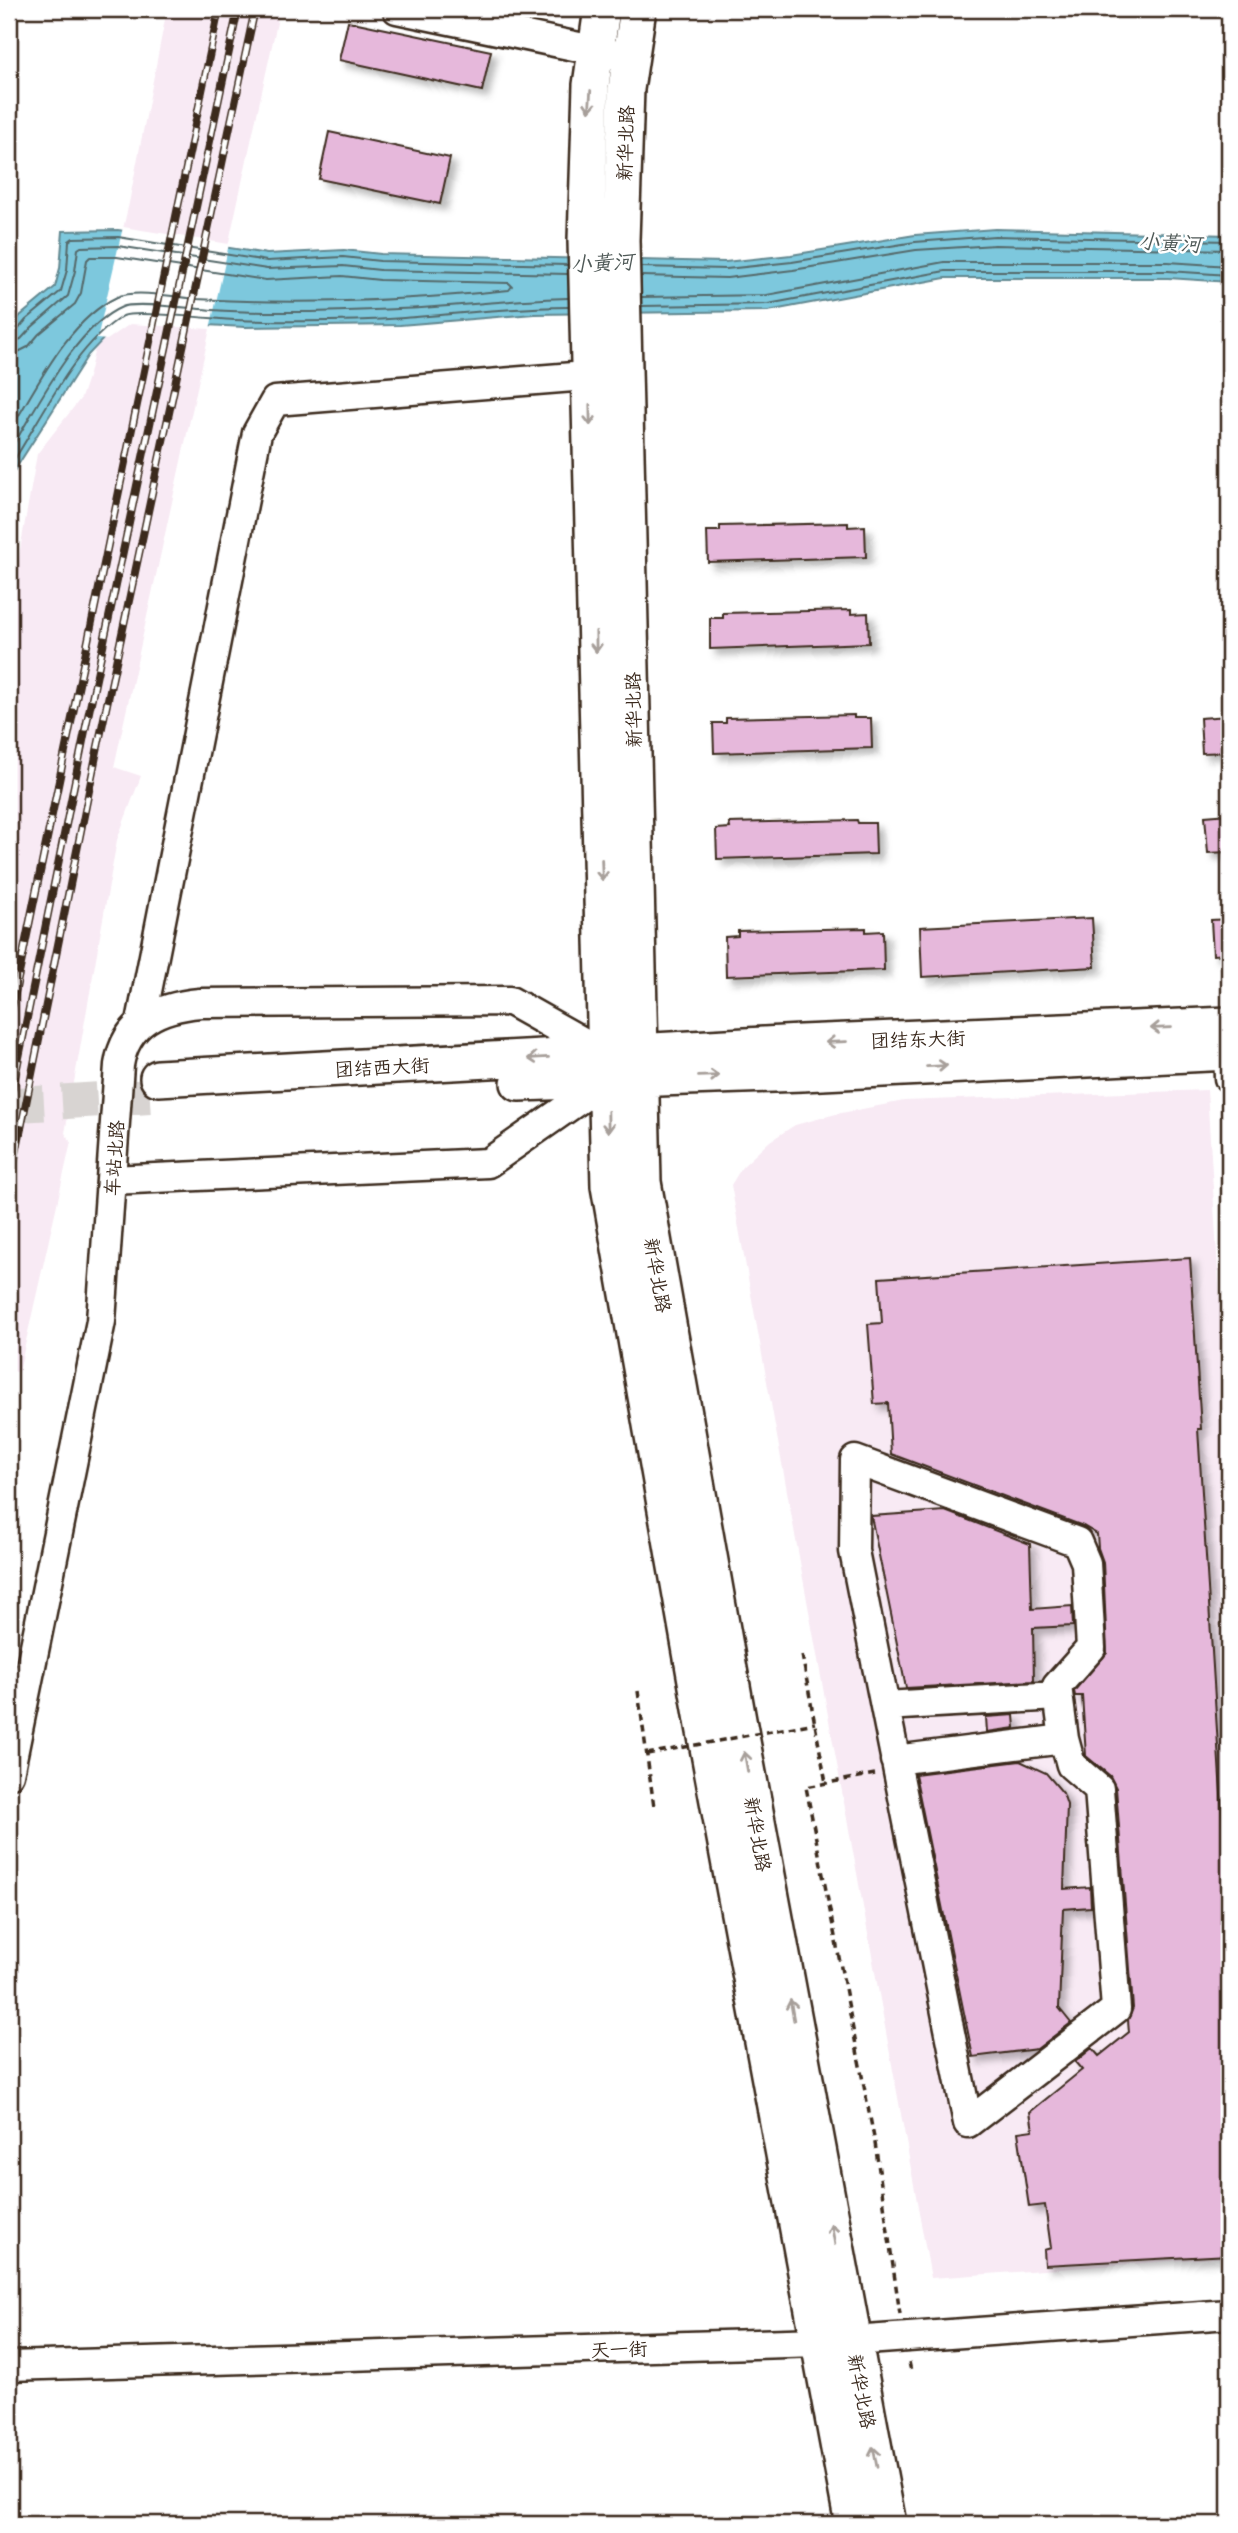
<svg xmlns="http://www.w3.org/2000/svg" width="1238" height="2533" viewBox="0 0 1238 2533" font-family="'Playpen Sans','LXGW WenKai TC',sans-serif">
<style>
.built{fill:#f8eaf4}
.water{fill:#7dc8dd;stroke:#638991;stroke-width:2}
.pier{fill:#fff}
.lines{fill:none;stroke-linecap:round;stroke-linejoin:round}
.shore{stroke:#55696a;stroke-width:2}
.building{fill:#e6b8db;stroke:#3b2a1e;stroke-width:2;filter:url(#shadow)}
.major-tunnel{stroke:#d8d4d2;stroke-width:35;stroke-dasharray:35 18;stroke-linecap:butt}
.minor-casing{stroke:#3b2a1e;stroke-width:33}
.major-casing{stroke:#3b2a1e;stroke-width:40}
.path{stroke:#3b2a1e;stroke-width:3.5;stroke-dasharray:7 5;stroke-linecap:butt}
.minor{stroke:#fff;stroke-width:28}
.major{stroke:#fff;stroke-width:35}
.rail-casing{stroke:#3b2a1e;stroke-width:8}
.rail{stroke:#fff;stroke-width:5;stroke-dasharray:16;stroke-linecap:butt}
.path-bridge{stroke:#3b2a1e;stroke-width:3.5;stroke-dasharray:7 5;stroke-linecap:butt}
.oneway{stroke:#a79f9a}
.labels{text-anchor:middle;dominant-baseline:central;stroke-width:5;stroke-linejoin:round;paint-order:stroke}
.street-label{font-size:19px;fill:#3b2a1e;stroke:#fff}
.water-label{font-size:21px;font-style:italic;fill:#4f5957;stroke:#fff}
</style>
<defs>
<filter id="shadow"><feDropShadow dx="6" dy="6" stdDeviation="3.5" flood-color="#0004"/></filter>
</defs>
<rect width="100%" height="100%" fill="#fff"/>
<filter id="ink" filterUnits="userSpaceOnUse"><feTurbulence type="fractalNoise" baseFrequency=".0143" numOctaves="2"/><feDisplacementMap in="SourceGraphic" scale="14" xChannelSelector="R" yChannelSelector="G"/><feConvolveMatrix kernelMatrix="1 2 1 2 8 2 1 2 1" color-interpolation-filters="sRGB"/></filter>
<g filter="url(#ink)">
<path class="built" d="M 167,9 L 280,9 L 114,767 L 141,776 L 117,840 L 65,1133 L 71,1142 L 19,1372 L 9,1371 L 9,612 L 37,454 L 81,398 L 89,374 L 129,203 Z
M 1207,1090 L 1229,1452 L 1229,2257 L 931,2278 L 731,1185 L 742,1167 L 770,1141 L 795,1125 L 836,1114 L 904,1101 Z"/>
<path class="water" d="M 995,229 L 1229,235 L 1229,282 L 1168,278 L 945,278 L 768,311 L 534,314 L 400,325 L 245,327 L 129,321 L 106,336 L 88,355 L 9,479 L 9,331 L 20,316 L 55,287 L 60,268 L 63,231 L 118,230 L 267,254 L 344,250 L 381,254 L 725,262 L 791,255 L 915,235 Z"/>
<path class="pier" d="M 123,227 L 229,244 L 210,329 L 130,324 L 107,340 L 97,339 Z"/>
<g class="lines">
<path class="shore" d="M 641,267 L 726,269 L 792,262 L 915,242 L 995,236 L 1229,241
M 641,276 L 727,278 L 793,270 L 916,250 L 995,245 L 1229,250
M 642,297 L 767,295 L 944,262 L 1168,262 L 1229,266
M 642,306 L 768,304 L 945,271 L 1168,271 L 1229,275
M 9,334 L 16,332 L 26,320 L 61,291 L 67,270 L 69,241 L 73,238 L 118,237 L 267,261 L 343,257 L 380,261 L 567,265
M 9,343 L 21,339 L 32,327 L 68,296 L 75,271 L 78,249 L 81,247 L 118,246 L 267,269 L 343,266 L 380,270 L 568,274
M 9,353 L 18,352 L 28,347 L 39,334 L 75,304 L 81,293 L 87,260 L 90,257 L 117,257 L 266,280 L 342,276 L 380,280 L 509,283 L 512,286 L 509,290 C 405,301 300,305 196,299 C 177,297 134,289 117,297 C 67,321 37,387 9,432
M 9,452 C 36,409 75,327 122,307 C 135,301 194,309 212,310 C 274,314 337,312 398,309 C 455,307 511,299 568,298
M 9,468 C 41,420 73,346 123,316 C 134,310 215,319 234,320 C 290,322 348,322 404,318 C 459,314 513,307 568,307"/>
</g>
<path class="building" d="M 348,21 L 491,51 L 482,91 L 339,60 Z
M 329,132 L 450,158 L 440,204 L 319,179 Z
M 848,523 L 848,527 L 865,526 L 866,557 L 708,562 L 707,531 L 720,531 L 720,526 Z
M 851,610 L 851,614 L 868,613 L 869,643 L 710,649 L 710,618 L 723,618 L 723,613 Z
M 854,715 L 854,718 L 871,718 L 872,748 L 714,753 L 713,723 L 726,723 L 726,718 Z
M 1229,716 L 1229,752 L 1202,753 L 1200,718 Z
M 1229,814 L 1229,852 L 1208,853 L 1205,816 Z
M 857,820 L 858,823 L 875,823 L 876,854 L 717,859 L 716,829 L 730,828 L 729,823 Z
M 1092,918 L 1095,967 L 922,977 L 920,927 Z
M 1229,919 L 1229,954 L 1213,955 L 1211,920 Z
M 866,928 L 866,932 L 883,931 L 884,970 L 726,976 L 725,937 L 738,936 L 738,931 Z
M 1190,1258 L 1201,1429 L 1198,1429 L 1229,1921 L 1229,2255 L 1045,2265 L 1044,2250 L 1051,2248 L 1045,2205 L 1029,2207 L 1018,2132 L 1033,2130 L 1030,2112 L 1082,2070 L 1075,2062 L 1092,2048 L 1099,2056 L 1129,2032 L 1128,2020 L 1133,2008 L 1116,1788 L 1110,1776 L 1086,1756 L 1082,1696 L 1075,1696 L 1074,1691 L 1107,1653 L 1103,1562 L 1098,1548 L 1097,1534 L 1083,1526 L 891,1454 L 888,1403 L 874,1404 L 868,1324 L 882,1323 L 879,1278 Z
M 945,1511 L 1030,1544 L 1032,1609 L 1072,1606 L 1073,1626 L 1033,1628 L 1034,1681 L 906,1688 L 871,1516 Z
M 1014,1715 L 1015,1728 L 987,1732 L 986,1717 Z
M 1020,1761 L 1046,1773 L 1063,1793 L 1067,1805 L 1064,1889 L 1090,1887 L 1091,1907 L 1063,1909 L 1059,2008 L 1071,2023 L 1037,2049 L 973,2057 L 915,1774 Z"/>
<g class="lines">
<path class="major-tunnel" d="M 9,1105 L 160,1096"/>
<g class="minor-casing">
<path id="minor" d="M 397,9 L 617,55
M 141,1022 L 257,433 L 275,401 L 611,374
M 1228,1052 L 1229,1078
M 111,1180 L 488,1163 L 607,1080
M 855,1460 L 1077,1542 L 1086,1563 L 1091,1648 L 1057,1686 L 1064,1739 L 1071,1765 L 1099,1789 L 1116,2009 L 968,2123 L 854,1551 Z
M 885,1706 L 1058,1696
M 895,1760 L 1064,1739
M 9,1774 L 101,1321 L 119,1065 C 126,1021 159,1007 200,1003 L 510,1001 L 606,1055
M 9,2366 L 853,2341 L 1229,2314"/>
</g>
<g class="major-casing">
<path id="major" d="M 602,9 L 591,85 L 586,240 L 609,1186 L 704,1726 L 853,2524
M 638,9 L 626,89 L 621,240 L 643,1182 L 738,1720 L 888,2524
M 158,1078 L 801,1043 L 1229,1025
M 519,1083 L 802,1073 L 1229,1052"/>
</g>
<path class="path" d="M 802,1655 L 826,1783
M 638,1691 L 654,1807
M 875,1774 L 806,1787 L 875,2143 L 900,2314
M 909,2362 L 911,2371"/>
<use href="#minor" class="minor"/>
<use href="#major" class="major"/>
<g class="rail-casing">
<path id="rail" d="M 9,1022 L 219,9
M 9,1107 L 86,726 L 238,9
M 9,1188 L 97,751 L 255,9"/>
</g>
<use href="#rail" class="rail"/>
<path class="path-bridge" d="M 647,1754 L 815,1723"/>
</g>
<defs><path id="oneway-shaft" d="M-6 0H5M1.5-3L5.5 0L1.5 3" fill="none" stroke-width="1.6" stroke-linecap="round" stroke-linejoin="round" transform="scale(1.75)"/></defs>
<g class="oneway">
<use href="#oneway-shaft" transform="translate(590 101) rotate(94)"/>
<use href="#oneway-shaft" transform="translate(590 415) rotate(89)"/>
<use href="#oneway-shaft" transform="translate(596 642) rotate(89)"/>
<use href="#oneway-shaft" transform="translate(602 870) rotate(88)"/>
<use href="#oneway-shaft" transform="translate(1161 1028) rotate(178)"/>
<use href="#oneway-shaft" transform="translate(836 1042) rotate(178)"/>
<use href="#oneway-shaft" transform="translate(538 1058) rotate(177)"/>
<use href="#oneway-shaft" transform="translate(937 1066) rotate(-3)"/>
<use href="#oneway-shaft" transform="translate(709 1076) rotate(-2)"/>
<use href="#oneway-shaft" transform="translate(608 1122) rotate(89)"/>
<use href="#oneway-shaft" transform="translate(746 1762) rotate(-100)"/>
<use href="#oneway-shaft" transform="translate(792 2010) rotate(-100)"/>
<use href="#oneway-shaft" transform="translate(833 2234) rotate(-100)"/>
<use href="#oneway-shaft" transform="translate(875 2457) rotate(-101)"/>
</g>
</g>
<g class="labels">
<g class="street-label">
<text transform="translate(624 143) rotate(-88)">新华北路</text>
<text transform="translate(632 710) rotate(-91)">新华北路</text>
<text transform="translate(918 1038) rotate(-2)">团结东大街</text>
<text transform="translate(382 1066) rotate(-3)">团结西大街</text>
<text transform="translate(113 1158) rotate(-86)">车站北路</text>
<text transform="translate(659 1275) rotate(80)">新华北路</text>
<text transform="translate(759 1834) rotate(80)">新华北路</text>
<text transform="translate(619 2348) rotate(-2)">天一街</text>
<text transform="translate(863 2391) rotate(79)">新华北路</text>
</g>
<g class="water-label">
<text transform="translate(1170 241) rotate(3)">小黄河</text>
<text transform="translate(602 261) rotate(-3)">小黄河</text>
</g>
</g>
<rect width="1238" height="2533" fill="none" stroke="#fff" stroke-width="35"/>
<rect x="18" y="18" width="1203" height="2498" fill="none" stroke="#3b2a1e" stroke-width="2.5" filter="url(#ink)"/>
</svg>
